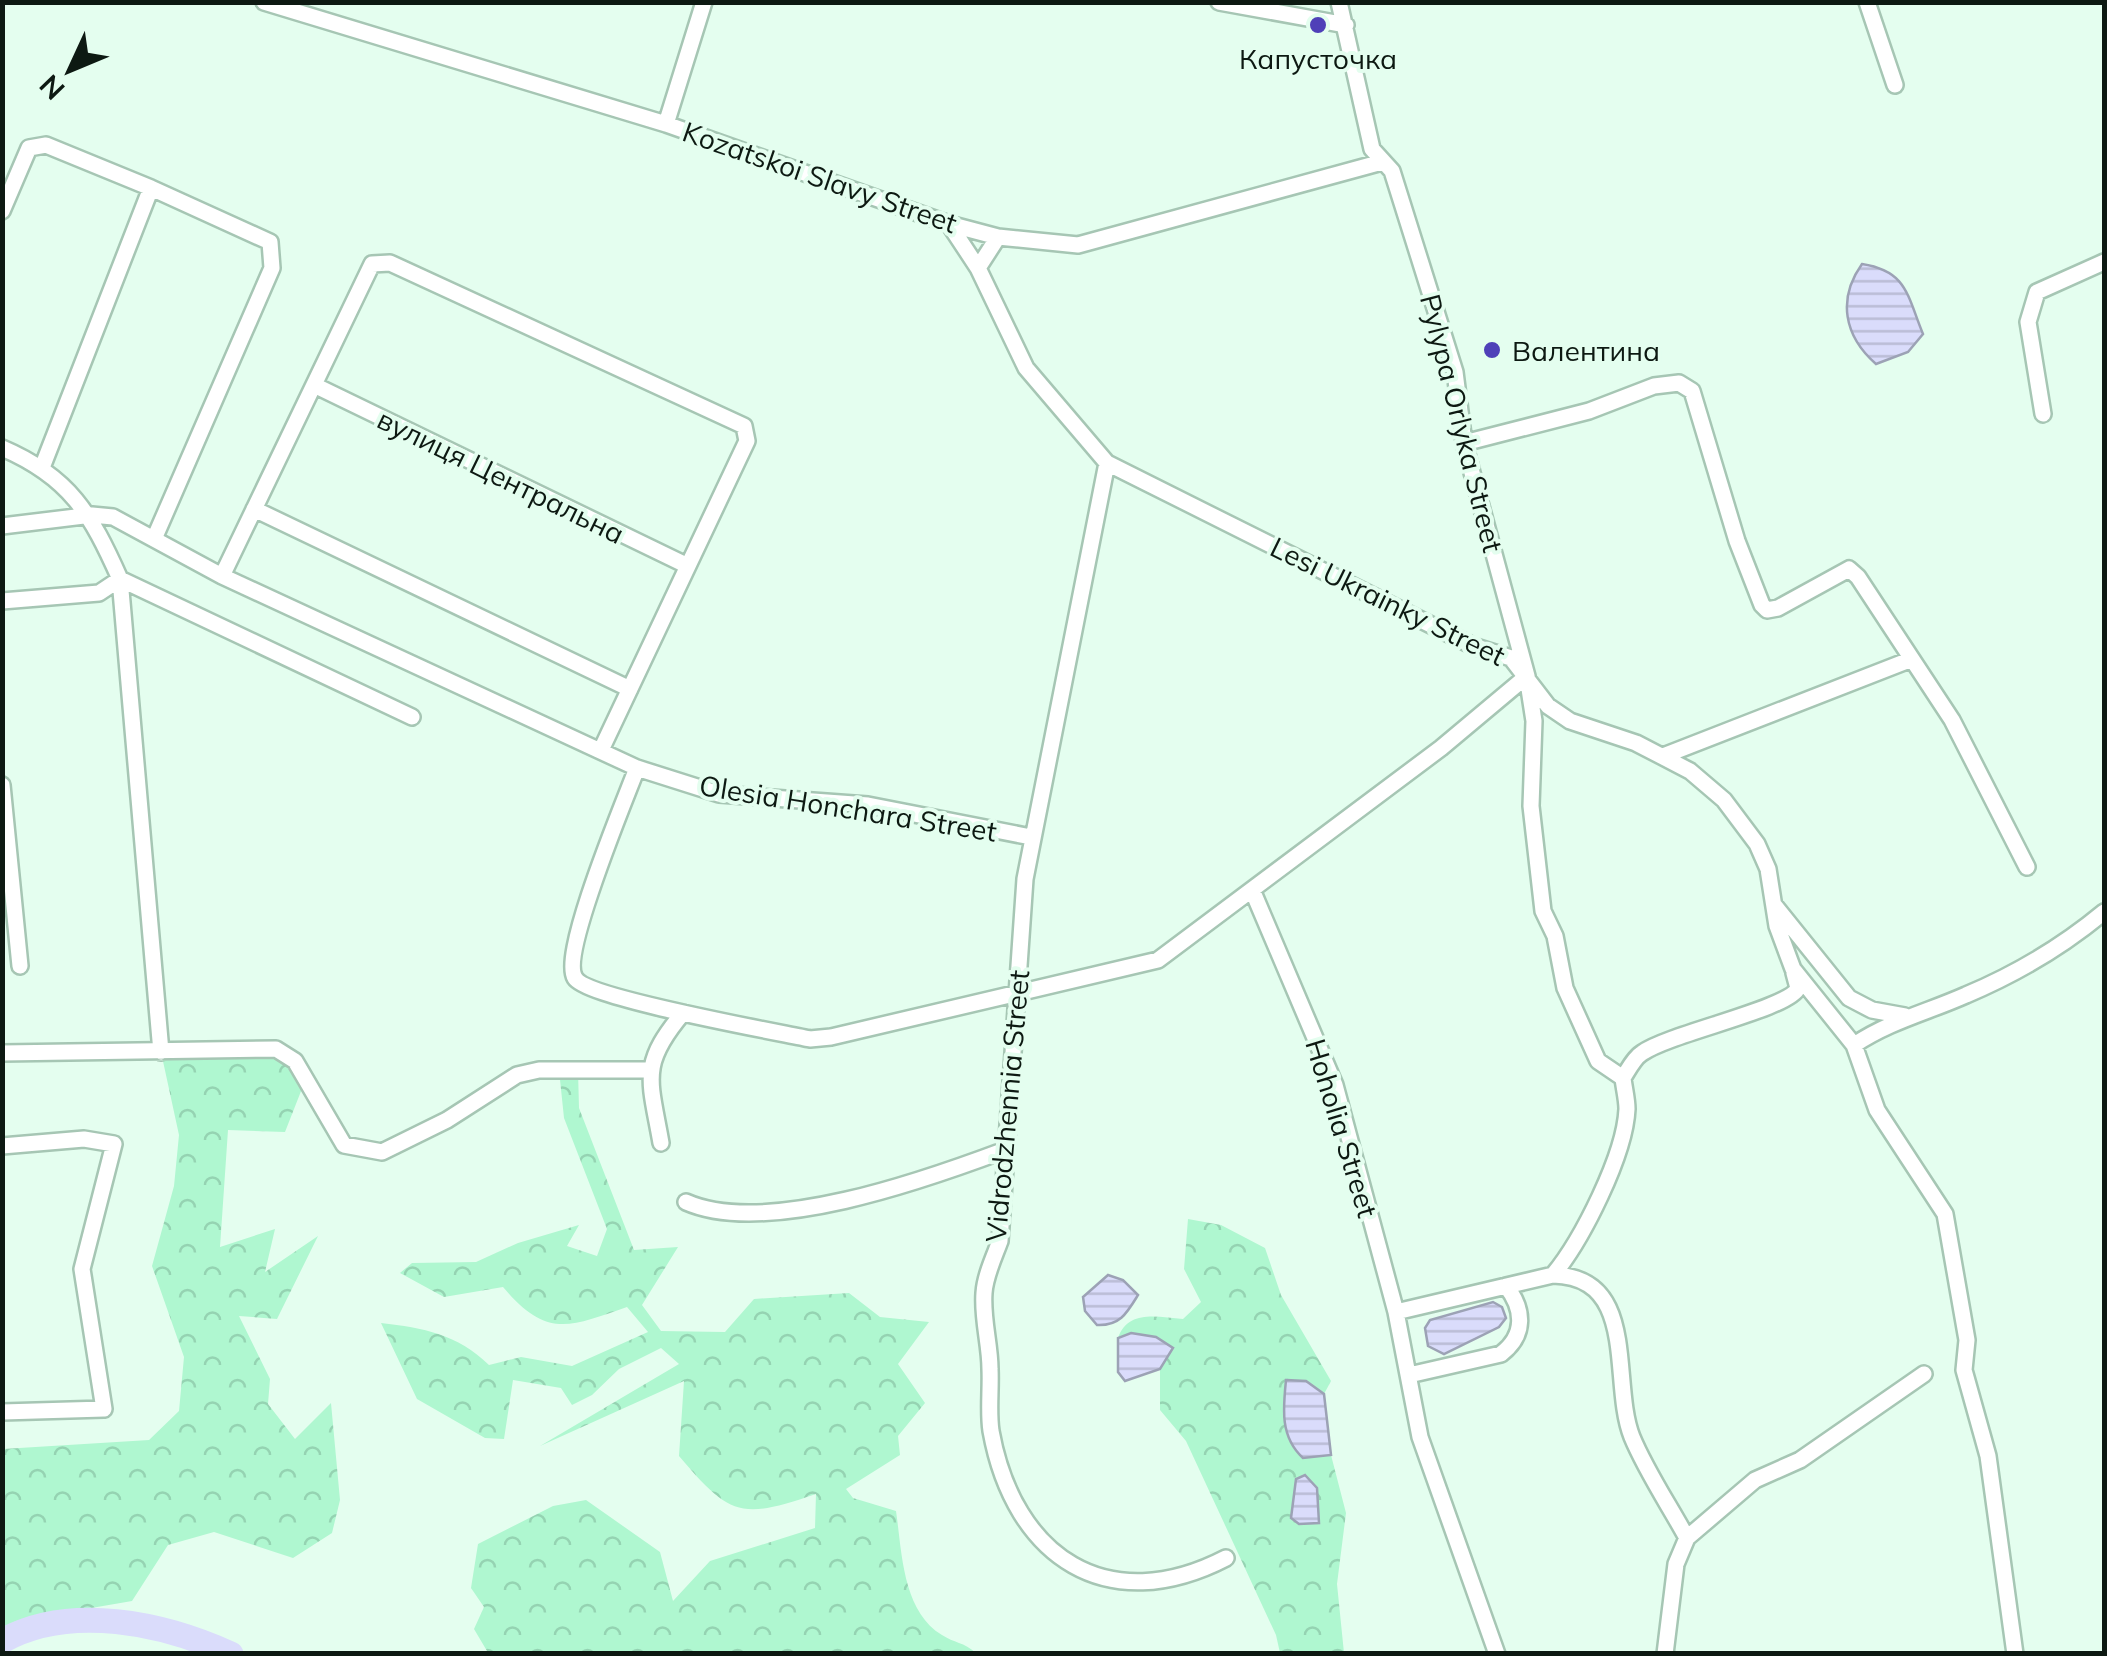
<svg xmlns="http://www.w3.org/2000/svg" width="2107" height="1656" viewBox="0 0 2107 1656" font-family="Mulish,sans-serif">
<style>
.forest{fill:url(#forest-crowns)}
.water{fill:url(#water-rules);stroke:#9ca2b5;stroke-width:2.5}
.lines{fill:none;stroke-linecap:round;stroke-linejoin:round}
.river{stroke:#dadcfb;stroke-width:25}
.minor-casing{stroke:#a6c6b4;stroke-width:20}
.minor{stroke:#fff;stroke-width:15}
.poi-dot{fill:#4f40b8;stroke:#e4feef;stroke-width:4}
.labels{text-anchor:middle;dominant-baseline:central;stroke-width:8;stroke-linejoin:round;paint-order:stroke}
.poi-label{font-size:28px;fill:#0d1912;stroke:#e4feef}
.street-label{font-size:28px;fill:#0d1912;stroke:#e4feef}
</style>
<defs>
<pattern id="forest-crowns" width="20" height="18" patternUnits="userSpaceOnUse" patternTransform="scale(2.5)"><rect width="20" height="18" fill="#aff7d0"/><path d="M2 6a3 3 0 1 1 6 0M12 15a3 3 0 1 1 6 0" fill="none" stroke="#95d3b2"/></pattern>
<pattern id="water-rules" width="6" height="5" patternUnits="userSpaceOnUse" patternTransform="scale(2.5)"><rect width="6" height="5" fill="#dadcfb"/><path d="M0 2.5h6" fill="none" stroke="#babcd6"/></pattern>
</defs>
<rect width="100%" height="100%" fill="#e4feef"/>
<path class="forest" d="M 276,1049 L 305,1081 L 285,1132 L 228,1130 L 220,1247 L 275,1229 L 265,1272 L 318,1236 L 277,1319 L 239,1316 L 270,1379 L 268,1404 L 295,1439 L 331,1403 L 340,1500 L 332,1533 L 293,1558 L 214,1532 L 168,1545 L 132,1601 L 16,1621 L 3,1628 L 3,1449 L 149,1440 L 179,1411 L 184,1357 L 152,1266 L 174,1186 L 179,1135 L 161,1052 Z
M 559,1070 L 578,1070 L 579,1108 L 634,1250 L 678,1247 L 642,1305 L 661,1331 L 725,1332 L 754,1299 L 849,1293 L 880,1317 L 929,1322 L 898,1364 L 925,1403 L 898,1436 L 900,1455 L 846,1489 L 853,1498 L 896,1511 C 902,1551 902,1611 942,1635 C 954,1643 964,1642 976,1653 L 487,1651 L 474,1629 L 484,1607 L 471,1588 L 478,1544 L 553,1506 L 586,1500 L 660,1552 L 673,1601 L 710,1561 L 815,1528 L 816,1494 C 740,1520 730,1516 679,1456 L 684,1381 L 540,1446 L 679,1364 L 661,1348 L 619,1369 L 592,1395 L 572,1405 L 561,1388 L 513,1380 L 504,1439 L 485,1438 L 417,1399 L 381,1323 C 424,1328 457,1334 489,1365 L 521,1357 L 572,1366 L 648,1332 L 627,1307 C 569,1327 547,1339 503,1287 L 444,1297 L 400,1273 L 412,1263 L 476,1262 L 518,1243 L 579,1225 L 567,1246 L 597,1256 L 607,1229 L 564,1118 Z
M 1188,1219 L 1221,1225 L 1265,1248 L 1281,1295 L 1331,1381 L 1324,1394 L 1306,1381 L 1303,1458 L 1331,1455 L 1346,1513 L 1337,1584 L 1344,1653 L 1280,1653 L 1276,1635 L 1186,1441 L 1160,1410 L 1160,1369 L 1173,1348 L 1131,1333 L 1118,1338 C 1128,1309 1158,1317 1183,1319 L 1201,1302 L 1184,1269 Z"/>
<path class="water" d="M 1862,264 C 1907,271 1907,295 1923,334 L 1908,352 L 1876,364 C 1844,336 1837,299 1862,264 Z
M 1108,1275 L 1123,1280 L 1138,1295 C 1127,1313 1120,1326 1097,1325 L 1085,1311 L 1083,1297 Z
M 1493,1302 L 1502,1307 L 1506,1318 L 1499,1327 L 1444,1354 L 1428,1346 L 1425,1328 L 1430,1320 Z
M 1131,1333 L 1156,1337 L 1173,1348 L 1160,1369 L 1125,1381 L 1118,1372 L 1118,1338 Z
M 1286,1380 L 1306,1381 L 1324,1394 L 1331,1455 L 1303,1458 C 1280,1437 1283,1409 1286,1380 Z
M 1305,1475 L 1317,1488 L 1319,1523 L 1299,1524 L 1291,1518 L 1296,1479 Z"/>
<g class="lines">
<path class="river" d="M 2,1641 C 70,1603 163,1623 231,1654"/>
<g class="minor-casing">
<path id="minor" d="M 264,2 L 666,124 L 949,224 L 998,237 L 1078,245 L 1382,162
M 1219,2 L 1346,25
M 1339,2 L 1372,149 L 1392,171 L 1455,372 L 1464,443 L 1527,676 L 1534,721 L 1531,806 L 1543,911 L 1555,936 L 1565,988 L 1598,1061 L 1623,1078
M 1867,2 L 1895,85
M 666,124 L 704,2
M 151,188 L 270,242 L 272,268 L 154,539
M 2,211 L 29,148 L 46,145 L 151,188 L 43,465
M 949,224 L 978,268 L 1026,368 L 1107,463 L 1473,646 L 1511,658 L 1548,706 L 1570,721 L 1636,743 L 1690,771 L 1724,800 L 1757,844 L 1768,869 L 1777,926 L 1793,969 L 1854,1045 L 1877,1110 L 1945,1214 L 1967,1340 L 1964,1370 L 1988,1456 L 2015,1654
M 978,268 L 998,237
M 314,385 L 688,566
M 2043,414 L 2028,322 L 2037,292 L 2104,262
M 1464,443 L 1589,411 L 1654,386 L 1679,383 L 1692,391 L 1737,541 L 1762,605 L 1767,610 L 1778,608 L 1849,569 L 1858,577 L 1952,720 L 2027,867
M 2,448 C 70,477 91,514 120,579 L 161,1052
M 1107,463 L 1025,879 L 1000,1241 C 994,1257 985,1276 984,1293 C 982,1319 990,1344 990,1369 C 991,1390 988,1411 991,1431 C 1014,1558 1108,1619 1226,1558
M 254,509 L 630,689
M 2,526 L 92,515 L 113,517 L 222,576 L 637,768 L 719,794 L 868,805 L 1031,837
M 222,576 L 372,264 L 390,263 L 744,426 L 747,441 L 601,750
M 2,601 L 99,593 L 120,579 L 412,717
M 1663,756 L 1912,659
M 637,768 C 625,800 560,954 575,978 C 587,998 777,1032 810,1039 L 831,1037 L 1158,960 L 1441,748 L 1527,676
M 2,785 L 20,966
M 1253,892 L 1335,1085 L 1396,1312 L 1420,1437 L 1497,1654
M 1775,906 L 1849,998 L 1872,1010 L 1905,1016
M 1854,1045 C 1890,1021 1928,1012 1966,995 C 2016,974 2063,946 2104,912
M 2,1053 L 276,1049 L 295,1061 L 344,1145 L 382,1152 L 447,1120 L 517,1075 L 539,1070 L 648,1070
M 661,1143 C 650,1080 639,1065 683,1013
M 2,1146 L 84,1139 L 114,1144 L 82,1269 L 104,1409 L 2,1412
M 686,1202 C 765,1237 925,1180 1005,1150
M 1396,1312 L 1553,1275
M 1409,1375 L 1501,1354 C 1526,1335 1524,1309 1506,1286
M 1687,1538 C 1669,1505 1646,1471 1632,1437 C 1610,1382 1640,1277 1553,1275 C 1582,1240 1625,1155 1627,1109 C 1627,1099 1624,1088 1623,1078 C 1628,1070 1634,1058 1642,1053 C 1670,1033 1789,1009 1798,988 L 1794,973
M 1665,1654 L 1676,1564 L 1687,1538 L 1755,1480 L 1800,1460 L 1924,1374"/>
</g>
<use href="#minor" class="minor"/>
</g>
<g class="poi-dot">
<circle cx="1318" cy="25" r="10"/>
<circle cx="1492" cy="350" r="10"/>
</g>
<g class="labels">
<g class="poi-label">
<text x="1318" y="58">Капусточка</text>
<text x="1512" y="350" text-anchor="start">Валентина</text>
</g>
<g class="street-label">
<text transform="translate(820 177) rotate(19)">Kozatskoi Slavy Street</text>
<text transform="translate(1462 423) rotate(76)">Pylypa Orlyka Street</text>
<text transform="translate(501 476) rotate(26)">вулиця Центральна</text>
<text transform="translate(1388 601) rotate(26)">Lesi Ukrainky Street</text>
<text transform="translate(848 808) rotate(9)">Olesia Honchara Street</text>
<text transform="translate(1007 1106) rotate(-85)">Vidrodzhennia Street</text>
<text transform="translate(1342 1128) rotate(73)">Hoholia Street</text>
</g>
</g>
<rect width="2107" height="1656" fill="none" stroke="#0d1912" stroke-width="10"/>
<g transform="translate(70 70) rotate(226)" stroke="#e4feef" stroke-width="8" paint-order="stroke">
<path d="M0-8L18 38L0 25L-18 38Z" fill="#0d1912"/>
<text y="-15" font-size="28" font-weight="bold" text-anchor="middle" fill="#0d1912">N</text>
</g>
</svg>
